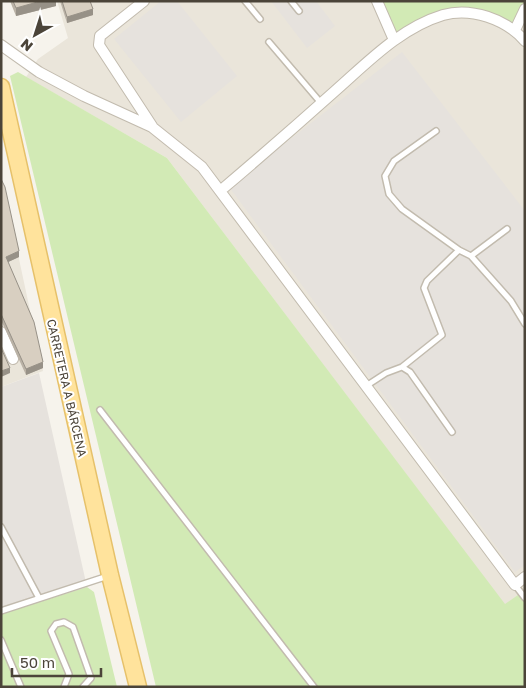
<svg xmlns="http://www.w3.org/2000/svg" width="526" height="688" viewBox="0 0 526 688" font-family="'Golos Text',sans-serif">
<style>
.residential{fill:#eae5da}
.industrial{fill:#e6e2dd}
.green{fill:#d2eab5}
.lines{fill:none;stroke-linecap:round;stroke-linejoin:round}
.lane-casing{stroke:#c2bbae;stroke-width:8}
.street-casing{stroke:#c2bbae;stroke-width:12}
.primary-casing{stroke:#e6c16a;stroke-width:19}
.lane{stroke:#fff;stroke-width:5}
.street{stroke:#fff;stroke-width:10}
.primary{stroke:#ffe39c;stroke-width:16}
.wall{fill:#bab2a6}
.shaded-wall{fill:#979187}
.building{fill:#d8cfc1;stroke:#979187}
.labels{text-anchor:middle;dominant-baseline:central;stroke-width:4;stroke-linejoin:round;paint-order:stroke}
.street-label{font-size:12px;fill:#4b4439;stroke:#fff}
</style>
<rect width="100%" height="100%" fill="#f6f3ec"/>
<path class="residential" d="M 57,1 L 525,1 L 525,590 L 505,605 L 167,158 L 26,77 L 38,59 L 68,38 Z
M 1,175 L 43,371 L 1,387 Z"/>
<path class="industrial" d="M 161,1 L 177,1 L 237,76 L 181,122 L 114,39 Z
M 271,1 L 316,1 L 335,26 L 307,48 Z
M 402,52 L 525,211 L 525,565 L 515,572 L 229,187 Z
M 39,373 L 87,587 L 1,614 L 1,387 Z"/>
<path class="green" d="M 377,1 L 525,1 L 525,9 L 515,30 L 501,22 L 454,13 L 394,40 Z
M 18,72 L 167,158 L 505,604 L 525,590 L 525,687 L 156,687 L 10,76 Z
M 87,587 L 94,592 L 117,687 L 1,687 L 1,614 Z"/>
<g class="lines">
<g class="lane-casing">
<path id="lane" d="M 245,1 L 260,19
M 291,1 L 299,11
M 269,42 L 321,103
M 436,131 L 394,161 L 385,176 L 389,194 L 402,209 L 459,250 L 471,256 L 511,301 L 525,324
M 471,256 L 507,229
M 402,367 L 442,335 L 424,288 L 427,281 L 459,250
M 366,386 L 386,373 L 402,367 L 410,372 L 452,432
M 100,410 L 314,687
M 1,527 L 39,598
M 515,585 L 525,598
M 1,611 L 108,576
M 1,640 L 21,687
M 64,687 L 69,674 L 51,631 L 56,624 L 64,622 L 73,627 L 91,678 L 83,687"/>
</g>
<g class="street-casing">
<path id="street" d="M 144,1 L 100,36 L 99,45 L 152,126
M 377,1 L 394,40
M 515,30 L 525,9
M 1,45 L 39,72 L 84,96 L 152,127 L 202,167 L 515,585 L 525,577
M 220,191 C 259,158 297,125 335,91 C 367,63 400,28 443,15 C 471,7 506,19 525,41
M 1,332 L 13,359"/>
</g>
<g class="primary-casing">
<path id="primary" d="M 1,87 L 110,575 L 138,687"/>
</g>
<use href="#lane" class="lane"/>
<use href="#street" class="street"/>
<use href="#primary" class="primary"/>
</g>
<path class="wall" d="M 10,1 L 56,1 L 56,6 L 16,16 Z
M 60,1 L 90,1 L 93,15 L 67,23 Z
M 1,179 L 19,257 L 8,262 L 43,368 L 26,375 L 1,320 Z"/>
<path class="shaded-wall" d="M 41,1 L 56,1 L 56,6 L 16,16 L 16,8 Z
M 93,9 L 93,15 L 67,23 L 67,17 Z
M 19,251 L 19,257 L 6,263 L 6,257 Z
M 43,362 L 43,368 L 26,375 L 26,369 Z
M 10,368 L 10,373 L 1,377 L 1,371 Z"/>
<path class="building" d="M 13,1 L 41,1 L 16,8 Z
M 62,1 L 90,1 L 93,9 L 67,17 Z
M 1,179 L 5,187 L 19,251 L 6,257 L 34,322 L 43,362 L 26,369 L 1,314 Z
M 1,348 L 10,368 L 1,371 Z"/>
<g class="labels">
<g class="street-label">
<text transform="translate(67 388) rotate(77)">CARRETERA A BÁRCENA</text>
</g>
</g>
<rect width="526" height="688" fill="none" stroke="#4b4439" stroke-width="5"/>
<g transform="translate(35 35) rotate(219)" stroke="#ffffff" stroke-width="4" paint-order="stroke">
<path d="M0-4L9 19L0 12L-9 19Z" fill="#4b4439"/>
<text y="-8" font-size="14" font-weight="bold" text-anchor="middle" fill="#4b4439">N</text>
</g>
<path d="M12 668v8h89v-8" fill="none" stroke="#4b4439" stroke-width="2.5"/>
<text x="20" y="668" font-size="15" fill="#4b4439" stroke="#ffffff" stroke-width="4" paint-order="stroke">50 m</text>
</svg>
